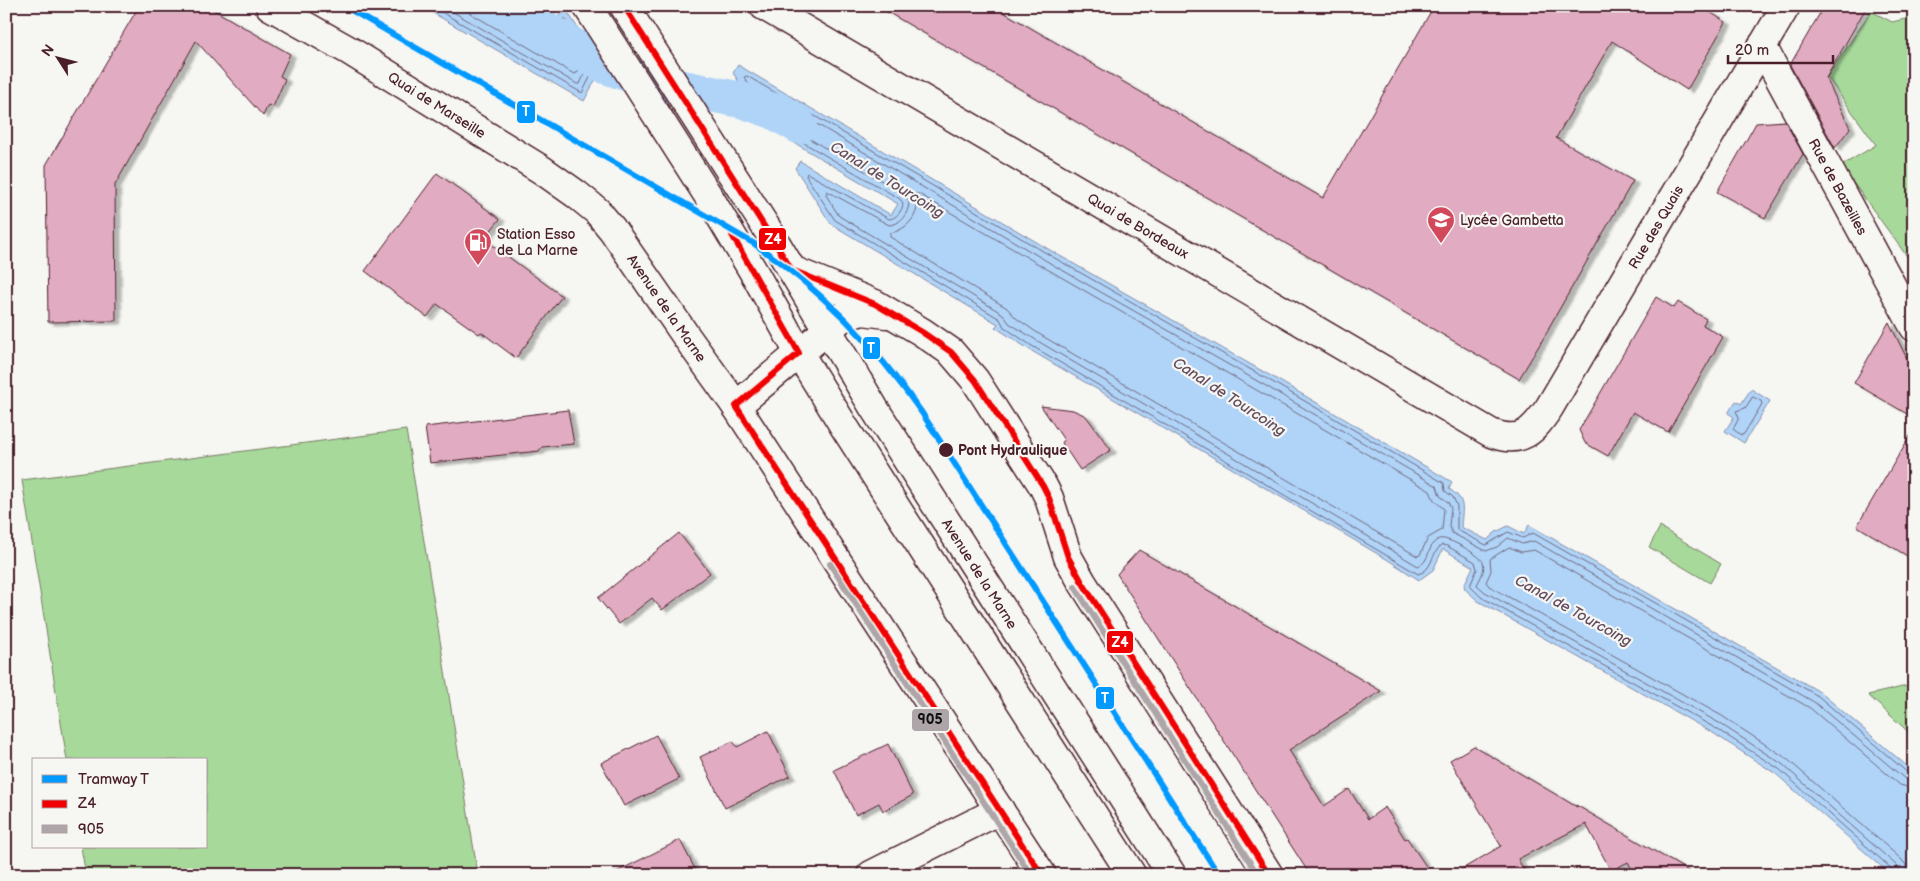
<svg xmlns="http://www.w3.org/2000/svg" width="1920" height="881" viewBox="0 0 1920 881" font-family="'Balsamiq Sans',sans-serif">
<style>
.green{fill:#a7d99b;stroke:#787c63}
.water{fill:#afd4f8;stroke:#878ca6}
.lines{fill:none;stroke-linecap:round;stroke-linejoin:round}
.shore{stroke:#72677d;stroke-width:1}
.canal{stroke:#afd4f8;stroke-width:36}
.building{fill:#e1abc2;stroke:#4a1f2b;filter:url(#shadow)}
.street-casing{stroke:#4a1f2b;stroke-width:31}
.secondary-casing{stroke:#4a1f2b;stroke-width:31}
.primary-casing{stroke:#4a1f2b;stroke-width:31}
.street{stroke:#f6f6f2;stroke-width:28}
.secondary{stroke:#f6f6f2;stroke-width:28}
.primary{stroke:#f6f6f2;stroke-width:28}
.bus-1-casing{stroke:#f6f6f2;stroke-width:10}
.bus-2-casing{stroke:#f6f6f2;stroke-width:10}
.bus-1{stroke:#f00000;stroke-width:6}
.bus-2{stroke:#ada5a7;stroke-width:6}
.tram-1-casing{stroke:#f6f6f2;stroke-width:10}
.tram-1{stroke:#09f;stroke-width:6}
.stop-dot{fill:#4a1f2b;stroke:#f6f6f2;stroke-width:2}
.labels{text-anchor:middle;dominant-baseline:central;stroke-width:4.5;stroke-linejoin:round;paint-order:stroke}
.street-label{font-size:14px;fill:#4a1f2b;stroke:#f6f6f2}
.poi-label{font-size:14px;fill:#4a1f2b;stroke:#f6f6f2;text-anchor:start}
.stop-label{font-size:14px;font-weight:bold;fill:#4a1f2b;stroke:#f6f6f2;text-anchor:start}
.water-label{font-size:15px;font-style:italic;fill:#634c5e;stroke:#f6f6f2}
.line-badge{stroke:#f6f6f2;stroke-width:2}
.badge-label{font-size:14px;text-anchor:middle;font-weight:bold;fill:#fff}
.pale-badge-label{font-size:14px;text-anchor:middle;font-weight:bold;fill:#111}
</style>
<defs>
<filter id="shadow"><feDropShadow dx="5.5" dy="3" stdDeviation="1" flood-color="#0004"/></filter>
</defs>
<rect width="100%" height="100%" fill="#f6f6f2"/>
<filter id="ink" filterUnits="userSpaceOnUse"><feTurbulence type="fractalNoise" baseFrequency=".02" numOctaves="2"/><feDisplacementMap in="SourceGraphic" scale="10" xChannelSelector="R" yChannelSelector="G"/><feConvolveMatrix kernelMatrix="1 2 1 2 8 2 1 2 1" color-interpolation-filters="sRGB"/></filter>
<g filter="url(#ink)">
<path class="green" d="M 1871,11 L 1892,22 L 1914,17 L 1914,266 L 1841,166 L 1876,145 L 1827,77 Z
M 406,430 L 478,875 L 86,875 L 81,847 L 206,847 L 206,760 L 67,760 L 22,480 Z
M 1660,527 L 1721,564 L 1710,583 L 1649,547 Z
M 1911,685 L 1914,707 L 1914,737 L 1868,695 Z"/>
<path class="water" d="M 421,6 L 543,6 L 552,20 L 567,11 L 611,80 L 599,73 L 584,101 Z
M 738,65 L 1060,256 L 1271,376 L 1452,482 L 1449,489 C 1467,500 1462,509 1461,527 L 1487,540 L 1496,532 L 1508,526 L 1524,534 L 1529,525 L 1820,692 L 1914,772 L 1914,875 L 1891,875 L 1776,774 L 1713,733 L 1478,601 L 1465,589 L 1464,585 L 1473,567 L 1443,549 L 1433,570 L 1419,580 L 1388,560 L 1030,350 L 995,327 L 998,324 L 831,224 L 795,168 L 800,161 L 891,215 L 898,204 L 771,129 L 733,73 Z
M 1751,389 L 1770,401 L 1744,443 L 1725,431 L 1734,417 L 1728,413 L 1736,401 L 1741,404 Z"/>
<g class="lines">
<path class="shore" d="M 431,6 L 582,93 L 596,66 L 566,19 L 564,19 L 554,25 L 549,24 L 540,11 L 539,6
M 443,6 L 577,84 L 580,84 L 588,66 L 564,28 C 560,28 557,31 553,31 C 542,32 533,15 533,6
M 458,6 L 574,74 L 577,73 L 580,66 L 562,38 C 557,38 552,40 547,38 C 535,34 525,18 525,6
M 916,194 L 919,194 C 1088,294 1260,391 1430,491 L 1434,500 L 1444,509 L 1442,530 L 1428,538 L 1420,555 L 1417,556 L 1039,334 L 1016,318 L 1007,308 L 890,237 L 890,233 C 903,231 916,220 917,206 C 917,202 916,198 916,194 Z
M 1753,397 L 1761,401 L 1762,404 L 1744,434 L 1741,435 L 1733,429 L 1739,418 L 1736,411 L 1745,408 Z
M 1894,875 L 1892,869 L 1779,769 L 1715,728 L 1481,597 L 1470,586 L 1477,569 L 1475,562 L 1447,546 L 1442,545 C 1431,552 1433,571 1418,574 L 1032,346 L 1004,327 L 1000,319 L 835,220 L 806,176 L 807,173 L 889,219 C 896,219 903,210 903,203 L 900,199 L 775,126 L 744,77 L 747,76 L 1058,260 L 1269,380 L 1444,483 L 1445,491 L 1453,497 L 1457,506 L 1457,530 L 1486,545 L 1508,532 L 1523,538 L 1533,533 L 1818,696 L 1909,774 L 1914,775
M 1900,875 L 1896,865 L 1782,764 L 1719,723 L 1485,592 L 1477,585 C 1480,578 1486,570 1483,562 C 1480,555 1447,536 1439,539 C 1427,544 1430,563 1418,566 L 1036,340 L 1009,323 L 1003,314 L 839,216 L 826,195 L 827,191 L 889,225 C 900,225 909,213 909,202 L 904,194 L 779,121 L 764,96 L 768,95 L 1055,266 L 1266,386 L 1437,486 L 1440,496 L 1448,502 L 1451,508 L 1449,526 L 1452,533 L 1486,551 L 1497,547 L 1508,538 L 1522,544 L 1534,541 L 1814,702 L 1905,779 L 1914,782
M 1907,875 L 1906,865 L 1901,859 L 1786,758 L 1722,716 L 1489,586 L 1486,582 L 1491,571 L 1490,559 L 1509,547 L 1521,552 L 1534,550 L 1810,708 L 1900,785 L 1914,789"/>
<path class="canal" d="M 509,6 L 606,66 L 648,81 L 741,100 L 773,111 L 799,126"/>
</g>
<path class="building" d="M 139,6 L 216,6 L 214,10 L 290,54 L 280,76 L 285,79 L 273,107 L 268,105 L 263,116 L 196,41 L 115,185 L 116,321 L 48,322 L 46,165 Z
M 877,6 L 993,6 L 1323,198 L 1434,6 L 1700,6 L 1726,22 L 1687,90 L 1612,41 L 1556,138 L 1633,181 L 1548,329 L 1549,329 L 1519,379 Z
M 1824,6 L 1867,6 L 1826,78 L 1850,128 L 1835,148 L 1790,65 Z
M 1785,121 L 1803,154 L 1765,218 L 1717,192 L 1756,123 Z
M 437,173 L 500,219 L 484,239 L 562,296 L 516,358 L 481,332 L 479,334 L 437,304 L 427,317 L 365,271 Z
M 1656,297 L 1674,308 L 1678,302 L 1706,319 L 1703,325 L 1723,337 L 1668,432 L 1633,412 L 1608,456 L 1585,443 L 1579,430 Z
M 1889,322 L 1914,373 L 1914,418 L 1854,383 Z
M 1041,406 L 1073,410 L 1086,416 L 1111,450 L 1080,470 L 1062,443 L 1064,440 Z
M 568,410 L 574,444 L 542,447 L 539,451 L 430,463 L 425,427 Z
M 1914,429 L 1914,560 L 1857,526 Z
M 679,533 L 710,573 L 662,610 L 652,598 L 619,624 L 598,598 Z
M 1139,550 L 1381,691 L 1289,750 L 1324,806 L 1349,789 L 1368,819 L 1385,807 L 1405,839 L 1407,838 L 1432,875 L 1310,875 L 1117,574 Z
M 768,731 L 790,776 L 725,808 L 700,757 L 733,741 L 737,747 Z
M 656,735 L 679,779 L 624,806 L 601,763 Z
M 888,744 L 913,795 L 883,811 L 879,803 L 856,815 L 834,770 Z
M 1474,746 L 1577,807 L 1576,805 L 1695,875 L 1635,875 L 1628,862 L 1611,871 L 1586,824 L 1518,859 L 1526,875 L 1452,875 L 1501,846 L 1450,760 Z
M 680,840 L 698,875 L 610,875 Z"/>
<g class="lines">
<g class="street-casing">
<g id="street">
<path id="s1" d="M 764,6 L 1491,433 C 1522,445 1533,431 1549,408 L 1786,6"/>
<path id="s2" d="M 1762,46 L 1914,327"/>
<path d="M 871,875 L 1000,810"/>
</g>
</g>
<g class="secondary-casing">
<g id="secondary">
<path id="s3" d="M 270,6 L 350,51 L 542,170 L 576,194 L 597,211 L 612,229 L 688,339 L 736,406 L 1042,875"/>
<path d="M 792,270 L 875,304 L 922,332 L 951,352 L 975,380 L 1043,486 L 1049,498 L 1068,557 L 1082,582 L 1269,875"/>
<path d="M 736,406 L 844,316 L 863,311 L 886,314"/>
</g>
</g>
<g class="primary-casing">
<g id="primary">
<path d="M 587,6 L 709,197 L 756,276 L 799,353 L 845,428 L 1132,875"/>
<path id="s4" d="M 624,6 L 771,235 L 874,408 L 1172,875"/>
</g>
</g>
<use href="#street" class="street"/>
<use href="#secondary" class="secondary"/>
<use href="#primary" class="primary"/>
<g class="bus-1-casing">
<path id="bus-1" d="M 624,6 L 792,270 L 875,304 L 922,332 L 951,352 L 975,380 L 1043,486 L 1049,498 L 1068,557 L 1082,582 L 1269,875
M 732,235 L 799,353 L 736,406 L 1042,875"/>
</g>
<g class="bus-2-casing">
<path id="bus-2" d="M 830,564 L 1031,875
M 1075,587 L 1258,875"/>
</g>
<use href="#bus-1" class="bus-1"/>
<use href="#bus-2" class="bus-2"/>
<g class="tram-1-casing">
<path id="tram-1" d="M 344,6 L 753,243 C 822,290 874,344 922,413 L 1219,875"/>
</g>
<use href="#tram-1" class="tram-1"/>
</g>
</g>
<defs>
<g id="school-pin" transform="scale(1.4375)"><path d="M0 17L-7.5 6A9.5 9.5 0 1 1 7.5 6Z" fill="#d1495b" stroke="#f6f6f2"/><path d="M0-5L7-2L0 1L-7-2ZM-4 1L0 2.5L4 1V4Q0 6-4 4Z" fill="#fff"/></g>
<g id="fuel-pin" transform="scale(1.4375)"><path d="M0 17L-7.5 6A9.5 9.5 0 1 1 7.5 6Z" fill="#d1495b" stroke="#f6f6f2"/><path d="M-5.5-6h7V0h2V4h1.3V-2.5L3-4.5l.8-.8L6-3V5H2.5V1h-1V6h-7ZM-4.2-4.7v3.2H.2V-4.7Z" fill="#fff"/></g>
</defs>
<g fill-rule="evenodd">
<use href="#school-pin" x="1441" y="220"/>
<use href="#fuel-pin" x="478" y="242"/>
</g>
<circle class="stop-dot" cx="946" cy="450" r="8"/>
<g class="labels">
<g class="street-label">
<text stroke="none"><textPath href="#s3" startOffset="194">Quai de Marseille</textPath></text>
<text stroke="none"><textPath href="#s2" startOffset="160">Rue de Bazeilles</textPath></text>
<text stroke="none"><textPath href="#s1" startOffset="434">Quai de Bordeaux</textPath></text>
<text stroke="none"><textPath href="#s1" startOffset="1124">Rue des Quais</textPath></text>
<text stroke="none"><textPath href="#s3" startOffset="506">Avenue de la Marne</textPath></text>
<text stroke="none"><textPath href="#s4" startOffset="670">Avenue de la Marne</textPath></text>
</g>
<g class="poi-label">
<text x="1460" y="220">Lycée Gambetta</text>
<text x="497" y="234">Station Esso<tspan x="497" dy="16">de La Marne</tspan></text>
</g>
<g class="stop-label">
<text x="958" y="450">Pont Hydraulique</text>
</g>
<g class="water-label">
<text transform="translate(887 180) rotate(32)">Canal de Tourcoing</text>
<text transform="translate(1229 397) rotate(33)">Canal de Tourcoing</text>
<text transform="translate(1573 611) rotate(29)">Canal de Tourcoing</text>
</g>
</g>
<g class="line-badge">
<rect x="516" y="100" width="20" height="24" rx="5" fill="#09f"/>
<rect x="758" y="227" width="29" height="24" rx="5" fill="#f00000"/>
<rect x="862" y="336" width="19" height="24" rx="5" fill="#09f"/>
<rect x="1106" y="630" width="28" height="24" rx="5" fill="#f00000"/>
<rect x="1095" y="686" width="20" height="24" rx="5" fill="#09f"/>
<rect x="911" y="708" width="39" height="24" rx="5" fill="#ada5a7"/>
</g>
<g class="badge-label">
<text x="526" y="116">T</text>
<text x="773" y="244">Z4</text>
<text x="871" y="353">T</text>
<text x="1120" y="647">Z4</text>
<text x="1105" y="703">T</text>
</g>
<g class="pale-badge-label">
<text x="930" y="724">905</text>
</g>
<rect width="1920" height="881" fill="none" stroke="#f6f6f2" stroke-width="25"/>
<rect x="12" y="12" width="1895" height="856" fill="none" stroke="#4a1f2b" stroke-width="2" filter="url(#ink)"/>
<rect x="32" y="758" width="175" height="90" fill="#f6f6f2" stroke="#b1a0a2"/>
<rect x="42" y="775" width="25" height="8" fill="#0099ff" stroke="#b1a0a2"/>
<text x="78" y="784" font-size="15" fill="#4a1f2b">Tramway T</text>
<rect x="42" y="800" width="25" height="8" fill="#f00000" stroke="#b1a0a2"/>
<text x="78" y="808" font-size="15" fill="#4a1f2b">Z4</text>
<rect x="42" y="825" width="25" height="8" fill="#ada5a7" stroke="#b1a0a2"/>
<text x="78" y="834" font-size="15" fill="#4a1f2b">905</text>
<g transform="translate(58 58) rotate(306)" stroke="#f6f6f2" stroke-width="4" paint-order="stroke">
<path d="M0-4L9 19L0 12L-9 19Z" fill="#4a1f2b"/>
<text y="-8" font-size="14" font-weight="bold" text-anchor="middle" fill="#4a1f2b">N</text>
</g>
<path d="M1728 55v8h105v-8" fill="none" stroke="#4a1f2b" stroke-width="2.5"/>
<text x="1735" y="55" font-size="15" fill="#4a1f2b" stroke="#f6f6f2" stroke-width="4" paint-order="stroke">20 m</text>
</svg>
